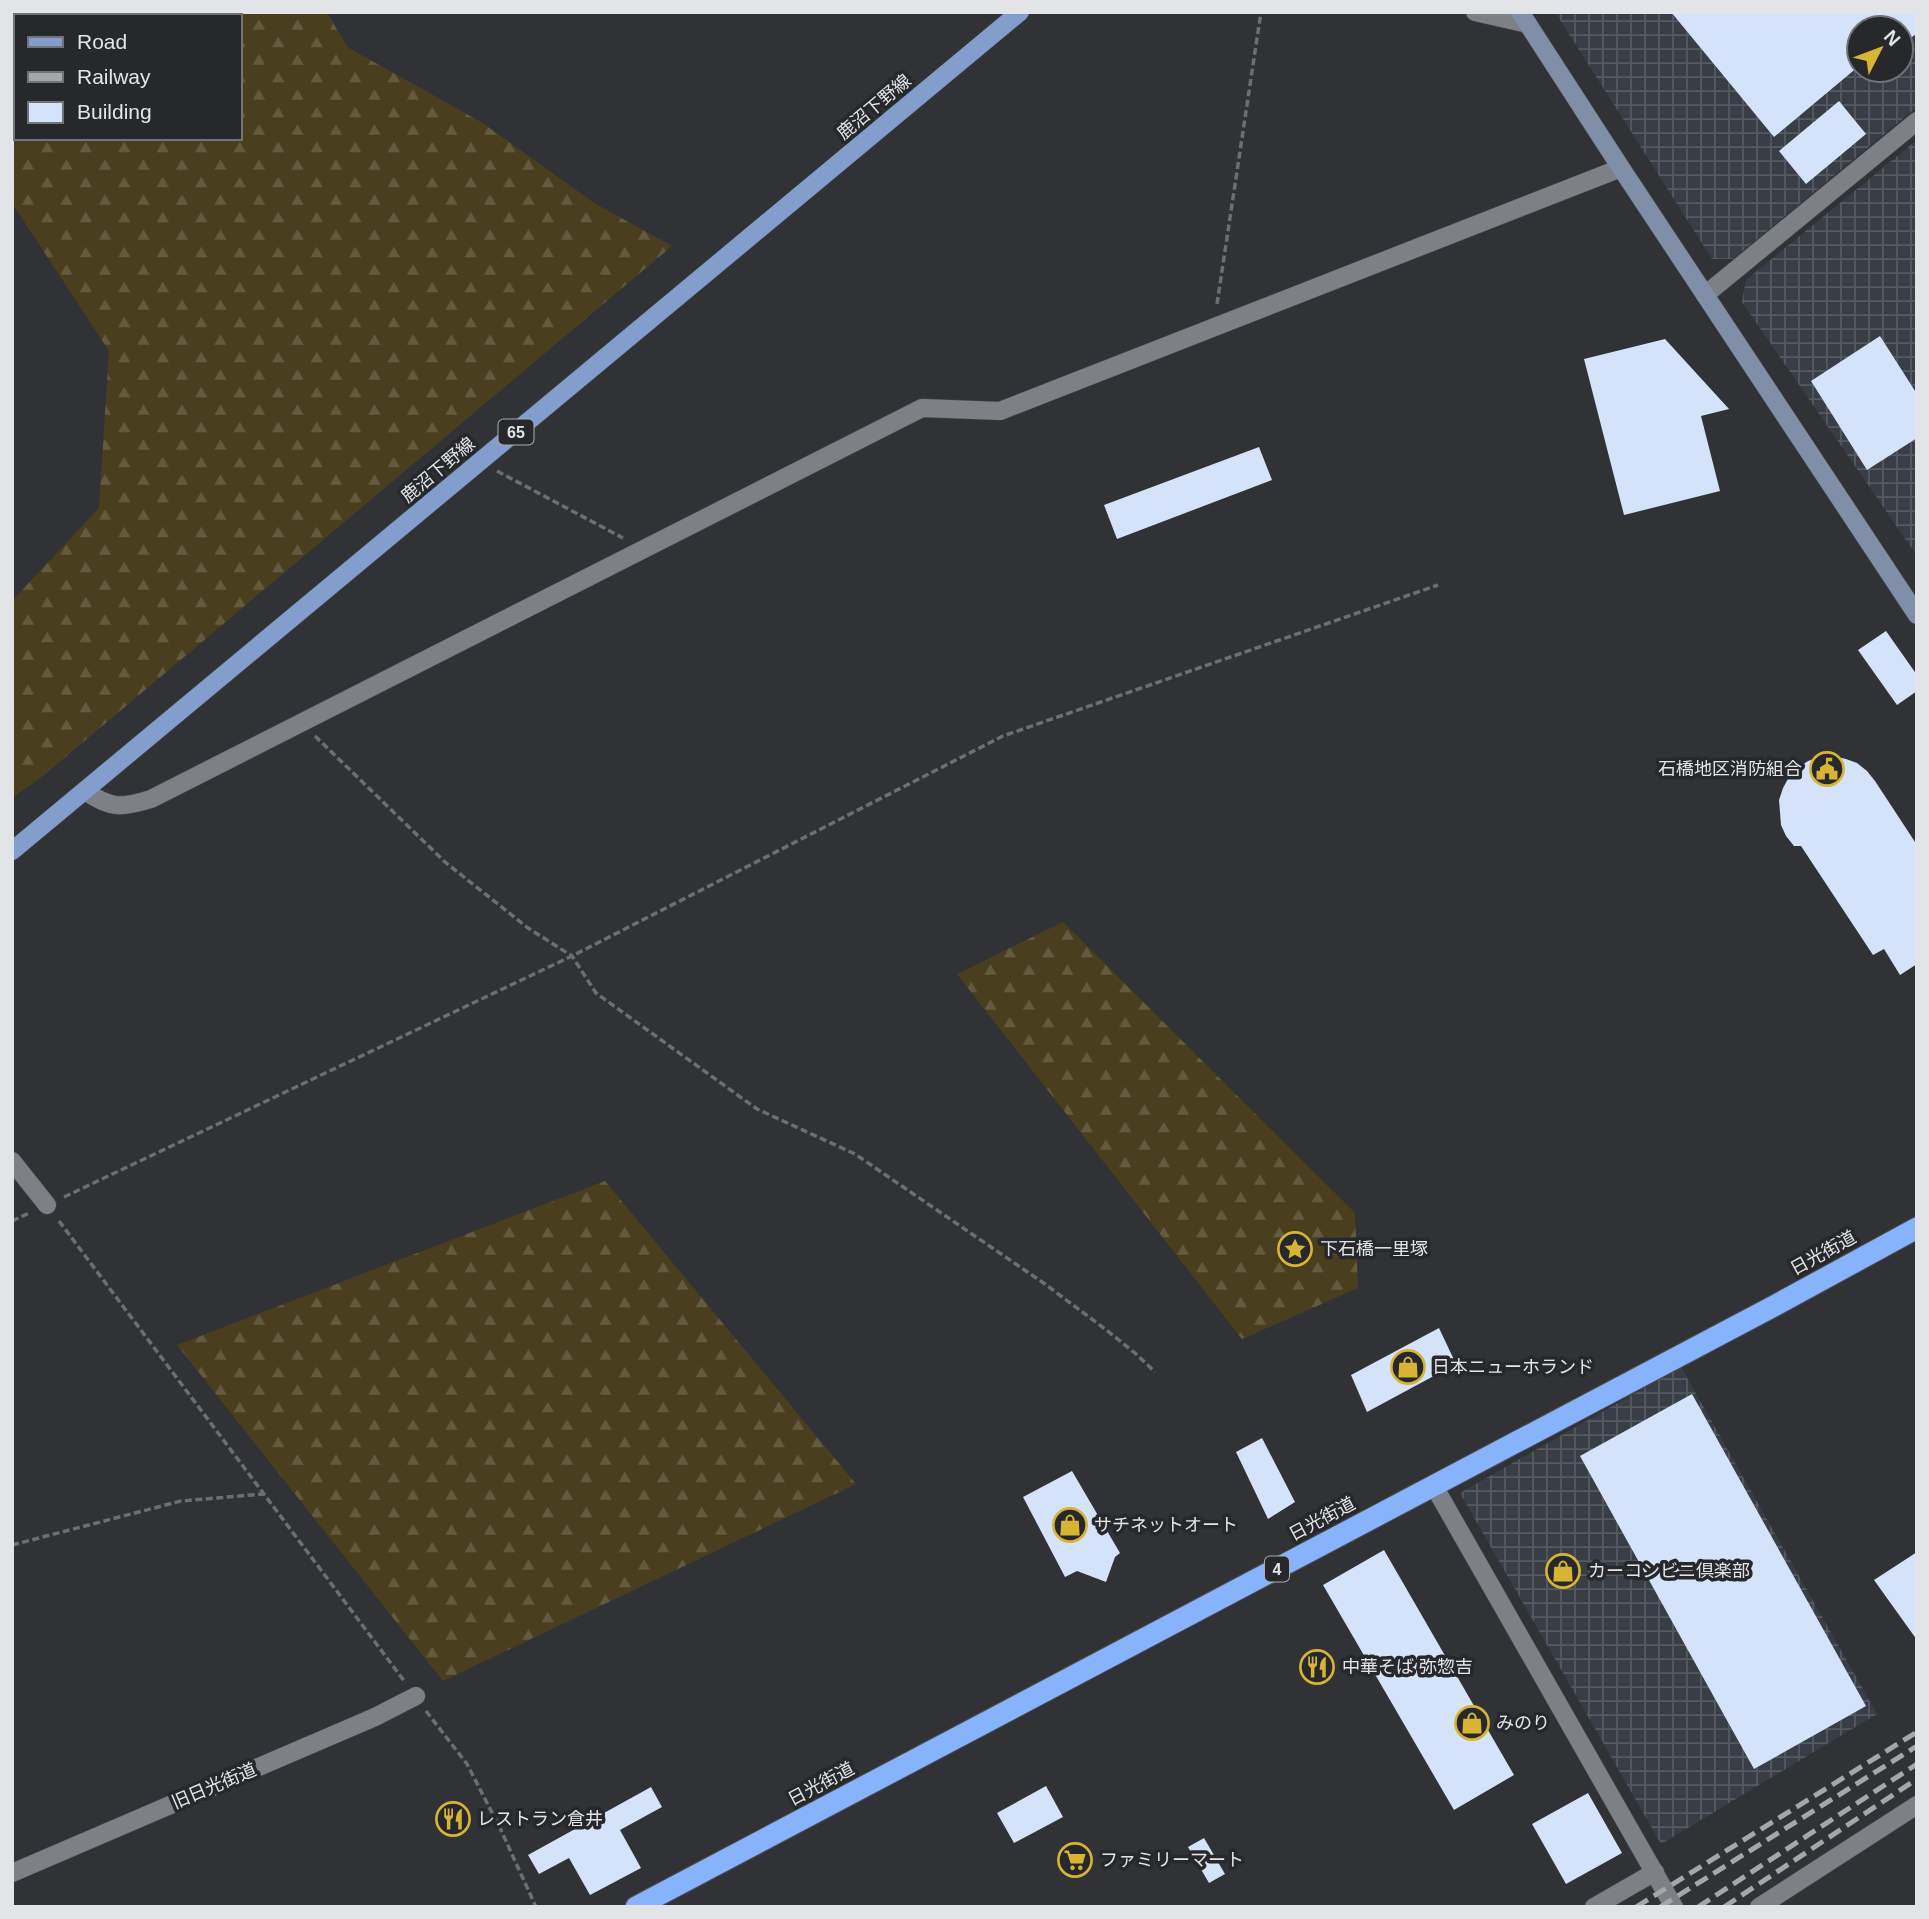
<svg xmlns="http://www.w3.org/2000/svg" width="1929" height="1919" viewBox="0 0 1929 1919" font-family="Arial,'Noto Sans JP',sans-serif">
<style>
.industrial{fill:url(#industrial-grid);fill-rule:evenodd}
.forest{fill:url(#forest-firs);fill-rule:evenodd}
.building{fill:#d4e2fa}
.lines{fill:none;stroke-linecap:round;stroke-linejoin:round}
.street-casing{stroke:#4d4f52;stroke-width:19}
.secondary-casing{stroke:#4d4f52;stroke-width:19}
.primary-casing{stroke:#4d4f52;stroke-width:19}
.highway-casing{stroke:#4d4f52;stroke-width:23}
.path{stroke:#6d6e72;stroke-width:3.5;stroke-dasharray:7 3.5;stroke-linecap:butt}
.street{stroke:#7d8084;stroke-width:18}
.secondary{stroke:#808fa8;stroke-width:18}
.primary{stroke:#839ecc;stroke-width:18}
.highway{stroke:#87b2fc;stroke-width:21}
.rail{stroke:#a4a6a9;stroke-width:5;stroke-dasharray:14 7;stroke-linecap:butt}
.labels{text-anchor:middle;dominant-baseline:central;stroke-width:7;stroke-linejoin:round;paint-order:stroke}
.shield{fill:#26282c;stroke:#aaacaf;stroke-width:2}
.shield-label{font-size:16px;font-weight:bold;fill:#e3e4e7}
.street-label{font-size:18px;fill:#e3e4e7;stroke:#26282c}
.poi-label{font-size:18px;fill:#e3e4e7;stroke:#26282c;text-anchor:start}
</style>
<defs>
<pattern id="industrial-grid" width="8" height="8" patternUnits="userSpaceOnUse" patternTransform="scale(1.75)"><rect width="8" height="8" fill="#383d46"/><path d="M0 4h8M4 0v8" fill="none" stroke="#555961"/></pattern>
<pattern id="forest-firs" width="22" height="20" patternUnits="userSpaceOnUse" patternTransform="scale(1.75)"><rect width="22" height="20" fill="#493f1f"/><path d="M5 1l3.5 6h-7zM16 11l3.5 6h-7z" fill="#635b40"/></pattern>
</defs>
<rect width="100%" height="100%" fill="#303236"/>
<path class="industrial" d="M 1555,12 L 1917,12 L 1917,107 L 1733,259 L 1712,259 ZM 1859,28 L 1901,28 L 1901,70 L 1859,70 Z
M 1917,140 L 1917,556 L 1742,302 L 1746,280 Z
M 1681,1367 L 1877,1714 L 1661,1844 L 1460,1493 Z"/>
<path class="forest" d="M 12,12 L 327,12 L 347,47 L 481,122 L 594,203 L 672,246 L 44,775 L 12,798 L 12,601 L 99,508 L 109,351 L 12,203 ZM 16,16 L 240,16 L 240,138 L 16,138 Z
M 1063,922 L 1355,1213 L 1358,1288 L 1242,1339 L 957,974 Z
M 605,1181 L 856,1484 L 443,1681 L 177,1345 Z"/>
<path class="building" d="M 1671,12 L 1917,12 L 1917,33 L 1901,46 L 1901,28 L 1859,28 L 1859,66 L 1774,137 Z
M 1839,101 L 1866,134 L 1806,184 L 1779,151 Z
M 1880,336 L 1917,394 L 1917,438 L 1867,470 L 1811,381 Z
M 1665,339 L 1729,409 L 1701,416 L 1720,491 L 1624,515 L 1584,359 Z
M 1259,447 L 1272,480 L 1117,539 L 1104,505 Z
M 1886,631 L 1917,675 L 1917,691 L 1897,705 L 1858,650 Z
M 1833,756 L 1846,759 L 1857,763 L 1867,771 L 1875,781 L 1917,845 L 1917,964 L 1900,975 L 1884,949 L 1873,955 L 1801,846 L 1794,846 L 1786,836 L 1781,825 L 1779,800 L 1783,788 L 1789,777 L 1798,768 L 1808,761 L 1820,757 Z
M 1439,1328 L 1456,1364 L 1367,1412 L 1351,1375 Z
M 1692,1394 L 1866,1706 L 1754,1769 L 1580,1456 Z
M 1262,1438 L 1295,1502 L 1268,1519 L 1236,1452 Z
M 1072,1471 L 1120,1553 L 1115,1557 L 1106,1582 L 1077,1571 L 1065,1577 L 1023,1497 Z
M 1384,1550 L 1514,1775 L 1454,1810 L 1323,1585 Z
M 1917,1552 L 1917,1640 L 1874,1580 Z
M 1046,1786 L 1063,1817 L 1014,1843 L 997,1813 Z
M 651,1787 L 662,1807 L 620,1830 L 641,1868 L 590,1895 L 569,1858 L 539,1874 L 528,1855 Z
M 1588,1793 L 1622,1853 L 1566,1884 L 1532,1824 Z
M 1204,1838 L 1225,1874 L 1209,1883 L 1188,1847 Z"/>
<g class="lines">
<g class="street-casing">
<path id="street" d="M 1475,12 L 1528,24
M 1705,295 L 1917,121
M 85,791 C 111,809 122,808 151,799 L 922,408 L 1000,411 L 1621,168
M 12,1161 L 47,1205
M 1434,1486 L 1674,1907
M 12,1873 L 375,1717 L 416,1696
M 1594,1907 L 1655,1872
M 1759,1907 L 1917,1805"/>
</g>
<g class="secondary-casing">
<path id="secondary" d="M 1520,12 L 1621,168 L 1917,615"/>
</g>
<g class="primary-casing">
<path id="primary" d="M 12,851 L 1020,12"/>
</g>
<g class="highway-casing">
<path id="highway" d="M 636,1907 L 1774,1306 L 1917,1228"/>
</g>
<path class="path" d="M 1217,304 L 1261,12
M 497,471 L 623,538
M 315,736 L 445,862 L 528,928 L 572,956 L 596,993 L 757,1109 L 855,1154 L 1045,1284 L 1105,1329 L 1135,1353 L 1155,1372
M 64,1197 L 572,956 L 1003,736 L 1438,585
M 12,1221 L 29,1213
M 59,1221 L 405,1682
M 12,1545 L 181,1501 L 263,1494
M 426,1711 L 467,1764 L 500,1828 L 536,1907"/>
<use href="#street" class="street"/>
<use href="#secondary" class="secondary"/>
<use href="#primary" class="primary"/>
<use href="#highway" class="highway"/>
<path class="rail" d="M 1636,1907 L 1917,1732
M 1660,1907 L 1917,1746
M 1698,1907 L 1917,1764
M 1724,1907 L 1917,1779"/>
</g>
<defs>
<g id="civic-ring" transform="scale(1.75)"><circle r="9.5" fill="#26282c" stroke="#d8b434" stroke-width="1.5"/><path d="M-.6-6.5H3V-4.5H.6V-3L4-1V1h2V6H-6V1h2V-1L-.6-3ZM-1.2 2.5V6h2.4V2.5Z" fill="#d8b434"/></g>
<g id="sight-ring" transform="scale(1.75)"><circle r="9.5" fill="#26282c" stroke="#d8b434" stroke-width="1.5"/><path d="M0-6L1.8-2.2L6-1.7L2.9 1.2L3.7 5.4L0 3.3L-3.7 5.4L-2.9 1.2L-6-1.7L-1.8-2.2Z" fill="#d8b434"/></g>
<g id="shop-ring" transform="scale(1.75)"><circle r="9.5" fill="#26282c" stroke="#d8b434" stroke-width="1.5"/><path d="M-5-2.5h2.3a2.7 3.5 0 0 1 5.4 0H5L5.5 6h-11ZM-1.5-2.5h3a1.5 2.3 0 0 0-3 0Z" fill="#d8b434"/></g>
<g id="restaurant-ring" transform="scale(1.75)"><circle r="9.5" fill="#26282c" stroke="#d8b434" stroke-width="1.5"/><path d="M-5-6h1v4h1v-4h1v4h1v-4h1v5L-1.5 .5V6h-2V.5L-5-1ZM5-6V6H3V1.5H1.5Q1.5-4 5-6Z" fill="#d8b434"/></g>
<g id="supermarket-ring" transform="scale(1.75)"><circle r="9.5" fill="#26282c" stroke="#d8b434" stroke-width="1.5"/><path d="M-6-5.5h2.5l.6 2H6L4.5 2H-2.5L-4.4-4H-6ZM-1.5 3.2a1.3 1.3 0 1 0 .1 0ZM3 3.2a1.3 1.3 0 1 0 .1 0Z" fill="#d8b434"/></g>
</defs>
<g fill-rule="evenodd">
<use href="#civic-ring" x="1827" y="769"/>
<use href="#sight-ring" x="1295" y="1249"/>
<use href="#shop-ring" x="1408" y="1367"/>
<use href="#shop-ring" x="1070" y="1525"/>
<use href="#shop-ring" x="1563" y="1571"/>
<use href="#restaurant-ring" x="1317" y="1667"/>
<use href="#shop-ring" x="1472" y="1723"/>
<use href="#restaurant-ring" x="453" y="1819"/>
<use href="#supermarket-ring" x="1075" y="1860"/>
</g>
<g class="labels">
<g class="shield">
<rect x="498.5" y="419.5" width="35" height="25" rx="5"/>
<rect x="1265" y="1556.5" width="24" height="25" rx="5"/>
</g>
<g class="shield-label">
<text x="516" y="432">65</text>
<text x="1277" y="1569">4</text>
</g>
<g class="street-label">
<text transform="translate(874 107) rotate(-40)">鹿沼下野線</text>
<text transform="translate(438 470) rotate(-40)">鹿沼下野線</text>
<text transform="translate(1823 1253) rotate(-29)">日光街道</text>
<text transform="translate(1322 1519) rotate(-28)">日光街道</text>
<text transform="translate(821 1784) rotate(-28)">日光街道</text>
<text transform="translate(214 1786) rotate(-23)">旧日光街道</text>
</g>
<g class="poi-label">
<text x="1802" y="769" text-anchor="end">石橋地区消防組合</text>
<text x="1320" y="1249">下石橋一里塚</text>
<text x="1432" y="1367">日本ニューホランド</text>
<text x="1094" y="1525">サチネットオート</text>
<text x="1588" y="1571">カーコンビニ倶楽部</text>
<text x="1342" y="1667">中華そば 弥惣吉</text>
<text x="1496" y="1723">みのり</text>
<text x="477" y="1819">レストラン倉井</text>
<text x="1100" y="1860">ファミリーマート</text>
</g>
</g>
<rect width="1929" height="1919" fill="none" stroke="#e3e4e7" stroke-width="28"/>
<rect x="14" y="14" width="228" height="126" fill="#26282c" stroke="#727377" stroke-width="2"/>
<rect x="28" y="37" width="35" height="10" fill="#839ecc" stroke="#727377" stroke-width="2"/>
<text x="77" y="49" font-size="21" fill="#e3e4e7">Road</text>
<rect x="28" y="72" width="35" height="10" fill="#a4a6a9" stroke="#727377" stroke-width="2"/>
<text x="77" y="84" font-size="21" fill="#e3e4e7">Railway</text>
<rect x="28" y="102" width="35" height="21" fill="#d4e2fa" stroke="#727377" stroke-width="2"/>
<text x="77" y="119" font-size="21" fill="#e3e4e7">Building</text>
<g transform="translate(1880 49) rotate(48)"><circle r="33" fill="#26282c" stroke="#727377" stroke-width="2"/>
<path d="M0-5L12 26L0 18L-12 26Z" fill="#d8b434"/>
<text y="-10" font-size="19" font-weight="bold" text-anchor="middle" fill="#e3e4e7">N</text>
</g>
</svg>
